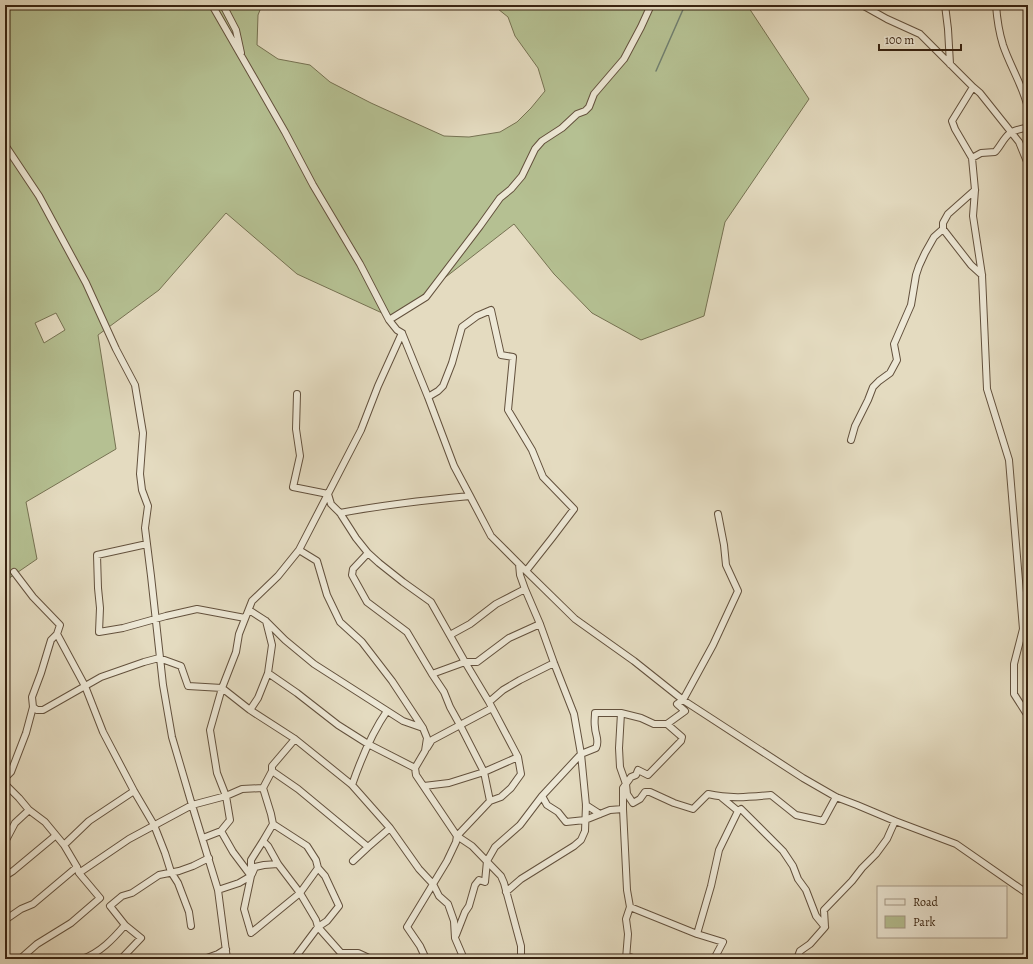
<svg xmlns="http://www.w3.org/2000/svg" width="1033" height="964" viewBox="0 0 1033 964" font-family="Alegreya,serif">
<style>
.green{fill:#b5c092;stroke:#767252;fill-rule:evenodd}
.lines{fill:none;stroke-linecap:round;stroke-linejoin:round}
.stream{stroke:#717f6f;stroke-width:1.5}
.minor-casing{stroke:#63513d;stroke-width:8}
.minor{stroke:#ede8d6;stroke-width:6}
</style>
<rect width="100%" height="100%" fill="#e4dbc0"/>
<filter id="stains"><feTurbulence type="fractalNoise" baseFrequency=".005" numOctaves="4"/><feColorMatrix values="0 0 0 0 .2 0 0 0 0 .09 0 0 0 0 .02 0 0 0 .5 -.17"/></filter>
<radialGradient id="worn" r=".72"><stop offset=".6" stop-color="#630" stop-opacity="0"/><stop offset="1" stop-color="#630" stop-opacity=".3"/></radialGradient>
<path class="green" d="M 5,5 L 262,5 L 258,15 L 257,45 L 278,59 L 310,65 L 330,82 L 371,103 L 444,136 L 469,137 L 500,132 L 517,122 L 531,108 L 545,91 L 538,68 L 515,36 L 508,17 L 493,5 L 747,5 L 809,99 L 725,222 L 704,316 L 641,340 L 592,313 L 554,274 L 514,224 L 393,318 L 297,274 L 226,213 L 159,290 L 98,335 L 116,449 L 26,502 L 37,559 L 5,581 ZM 56,313 L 65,330 L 44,343 L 35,323 Z"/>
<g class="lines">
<path class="stream" d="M 656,71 L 685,5"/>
<g class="minor-casing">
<path id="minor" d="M 212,5 L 285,132 L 313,185 L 360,264 L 389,320 L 397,330 L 402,333 L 428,397 L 454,466 L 470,496 L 491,536 L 526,571 L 575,619 L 634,661 L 683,700 L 803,778 L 836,797 L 857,805 L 895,821 L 956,844 L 1028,894
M 223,5 L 236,30 L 241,53
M 862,5 L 887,19 L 920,34 L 973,87 L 952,121 L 955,129 L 972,158 L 975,190 L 973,216 L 982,275 L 987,389 L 1009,460 L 1023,629 L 1014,664 L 1014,694 L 1028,716
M 945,5 L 948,29 L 950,64
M 996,5 C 997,19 999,32 1003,45 C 1010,66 1023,86 1028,108
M 973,87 L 980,93 L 1019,142 L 1028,164
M 5,145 L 39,196 L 86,283 L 116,349 L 135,385 L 143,433 L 140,474 L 142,490 L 148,506 L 145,528 L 151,576 L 163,685 L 172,737 L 192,805 L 218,890 L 227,959
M 972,158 L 981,153 L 995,152 C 1000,147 1003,139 1009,134 C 1013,130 1022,129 1028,127
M 975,190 L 948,214 L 943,223 L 943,229 L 971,265 L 982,275
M 389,320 L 426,297 L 480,226 L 500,198 L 511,189 L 522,176 L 535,149 L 542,141 L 562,128 L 577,114 L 585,111 L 589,107 L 594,94 L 624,59 L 641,27 L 651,5
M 402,333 L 378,386 L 361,430 L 299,550 L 317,561 L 327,595 L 340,622 L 362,642 L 392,681 L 423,728
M 297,394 L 296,429 L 300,456 L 293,487 L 328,494 L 331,504 L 340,513 L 356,538 L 368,553 L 379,563 L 403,582 L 431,602 L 465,662 L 489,702
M 428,397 L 438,391 L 443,386 L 452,363 L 462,327 L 477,316 L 491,310 L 501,355 L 513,357 L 508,410 L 532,450 L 543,477 L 574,509 L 552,538 L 526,571
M 851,440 L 855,426 L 868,400 L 873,387 L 879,381 L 890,373 L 897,360 L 894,344 L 911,305 L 916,275 L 919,266 L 925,253 L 934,237 L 943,229
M 340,513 C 383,505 426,500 470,496
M 147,544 L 97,555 L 98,588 L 100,608 L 99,632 L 123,628 L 166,616 L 197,609 L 245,618
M 368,553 L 353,569 L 352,575 L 367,602 L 407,632 L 432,674 L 465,662 L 477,662 L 509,638 L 540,624
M 14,572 L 33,597 L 60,625 L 57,634 L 85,686 L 103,732 L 134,791 L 154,825 L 165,853 L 171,872 L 178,883 L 189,912 L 191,926
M 249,610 L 266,621 L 285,640 L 314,664 L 403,721 L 423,728 L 427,738 L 425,751 L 415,768
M 266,621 L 272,645 L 268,673
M 450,635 L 470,624 L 496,604 L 525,589
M 432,674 L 444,692 L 450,707 L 460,725 L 484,772 L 490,801
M 33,707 L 37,710 L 43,710 L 101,677 L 144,662 L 159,658 L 181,666 L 188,686 L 222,688 L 250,710 L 295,739 L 352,785 L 390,828 L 419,869 L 433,884 L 439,896 L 448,904 L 454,921 L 455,938 L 464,959
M 250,710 L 258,698 L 268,673 L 297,693 L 338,725 L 368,744 L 415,768 L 416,775 L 457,836 L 472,846 L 501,876 L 504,883 L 521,946 L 521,959
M 621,713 L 619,748 L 620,767 L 626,784 L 627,794 L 633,803 L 640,799 L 645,792 L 650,792 L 674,803 L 693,809 L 708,794 C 730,799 749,797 771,795 L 796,815 L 823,821 L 836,797
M 667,724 L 685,711 L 677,704 L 683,700 L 713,645 L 738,591 L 726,565 L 724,545 L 718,514
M 295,739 L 272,766 L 272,771 L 298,789 L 368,847
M 427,748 L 432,740 L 492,708
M 272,771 L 263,788 L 271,814 L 273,824 L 263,841 L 268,846 L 278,864 L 300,893 L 316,920 L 318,927 L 341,953 L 358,953 L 371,959
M 5,778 L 11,772 L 26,733 L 33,707 L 32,697 L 41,673 L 51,640 L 57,634
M 5,784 L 19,798 L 29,810 L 45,822 L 64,845 L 77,867 L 79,873 L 129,839 L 192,805 L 226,796 L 242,789 L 263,788
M 352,785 C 361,759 371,734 387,711
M 424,786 L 449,783 L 484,772 L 518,757 L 489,702 L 503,690 L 520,680 L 554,663
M 586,805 L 600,814
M 623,809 L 627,890 L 630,907 L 626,919 L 628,934 L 626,959
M 738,811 L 741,809 L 783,851 L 793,866 L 798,879 L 806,890 L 816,916 L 825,927
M 273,824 L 307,846 L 316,860 L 318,868 L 325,876 L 339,906 L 327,921 L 318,927 L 294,959
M 221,831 L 233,852 L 251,876 L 244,909 L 251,933 L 300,893 L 318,868
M 203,838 L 221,831 L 230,820 L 226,796 L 217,773 L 210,730 L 222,688 L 236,652 L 239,634 L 252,601 L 278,576 L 299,550
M 5,842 L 15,823 L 29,810
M 64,845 L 89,821 L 134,791
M 353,861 L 368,847 L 390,828
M 252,874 L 255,867 L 264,865 L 278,864
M 5,876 L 13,871 L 55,836
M 218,890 L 239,883 L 251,876 L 251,860 L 263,841
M 506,892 L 521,879 L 574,846 L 581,840 L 585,831 L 586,805 L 581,754 L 574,714 L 554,663 L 540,624 L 525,589 L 520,575 L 519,564
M 630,907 L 697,934
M 5,920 L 21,909 L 33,904 L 77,867
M 456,935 L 465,912 L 469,906 L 475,885 L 479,880 L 485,882 L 487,861 L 495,847 L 520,825 L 542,796 L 581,754 L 596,748 C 600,740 595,735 595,727 C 594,722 595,718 595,713 L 621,713 L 641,718 L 654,724 L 667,724 L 682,737 L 681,741 L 648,775 L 638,770 L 636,775 L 631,777 L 623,788 L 623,809 L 610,810 L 585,820 L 566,822 L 558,812 L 547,805 L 542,796
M 626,957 L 630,957 L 636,959
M 20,959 L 37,944 L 71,923 L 100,898 L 79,873
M 82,959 C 100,953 113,939 125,925 L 110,906 L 122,896 L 132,893 L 159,875 L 179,871 L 193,866 L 209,858
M 121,959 L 141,938 L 125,925
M 204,959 L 218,954 L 226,949
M 426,959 L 420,946 L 407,927 L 447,861 L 456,842 L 457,836 L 490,801 L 501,797 L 511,788 L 521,774 L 518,757
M 714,959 L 723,942 L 697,934 L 711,886 L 719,850 L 738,811 L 721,797
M 797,959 L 800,951 L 810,944 L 825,927 L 824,910 L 852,881 L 862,868 L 876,854 L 887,839 L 895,821"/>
</g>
<use href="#minor" class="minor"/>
</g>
<rect width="1033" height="964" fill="none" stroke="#e4dbc0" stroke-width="20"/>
<rect x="6" y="6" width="1021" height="952" fill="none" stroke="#382311" stroke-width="2"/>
<rect x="10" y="10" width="1013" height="944" fill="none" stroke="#382311"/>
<rect x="877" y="886" width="130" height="52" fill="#ede8d6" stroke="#a59987"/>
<rect x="885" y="899" width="20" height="6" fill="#ede8d6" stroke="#a59987"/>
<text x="913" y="906" font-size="12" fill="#382311">Road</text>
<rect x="885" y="916" width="20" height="12" fill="#b5c092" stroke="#a59987"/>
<text x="913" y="926" font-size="12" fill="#382311">Park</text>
<path d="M879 44v6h82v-6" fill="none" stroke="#382311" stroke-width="2"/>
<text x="885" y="44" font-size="12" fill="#382311" stroke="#ede8d6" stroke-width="3" paint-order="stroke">100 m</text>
<rect width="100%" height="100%" filter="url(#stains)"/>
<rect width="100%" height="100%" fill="url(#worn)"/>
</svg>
